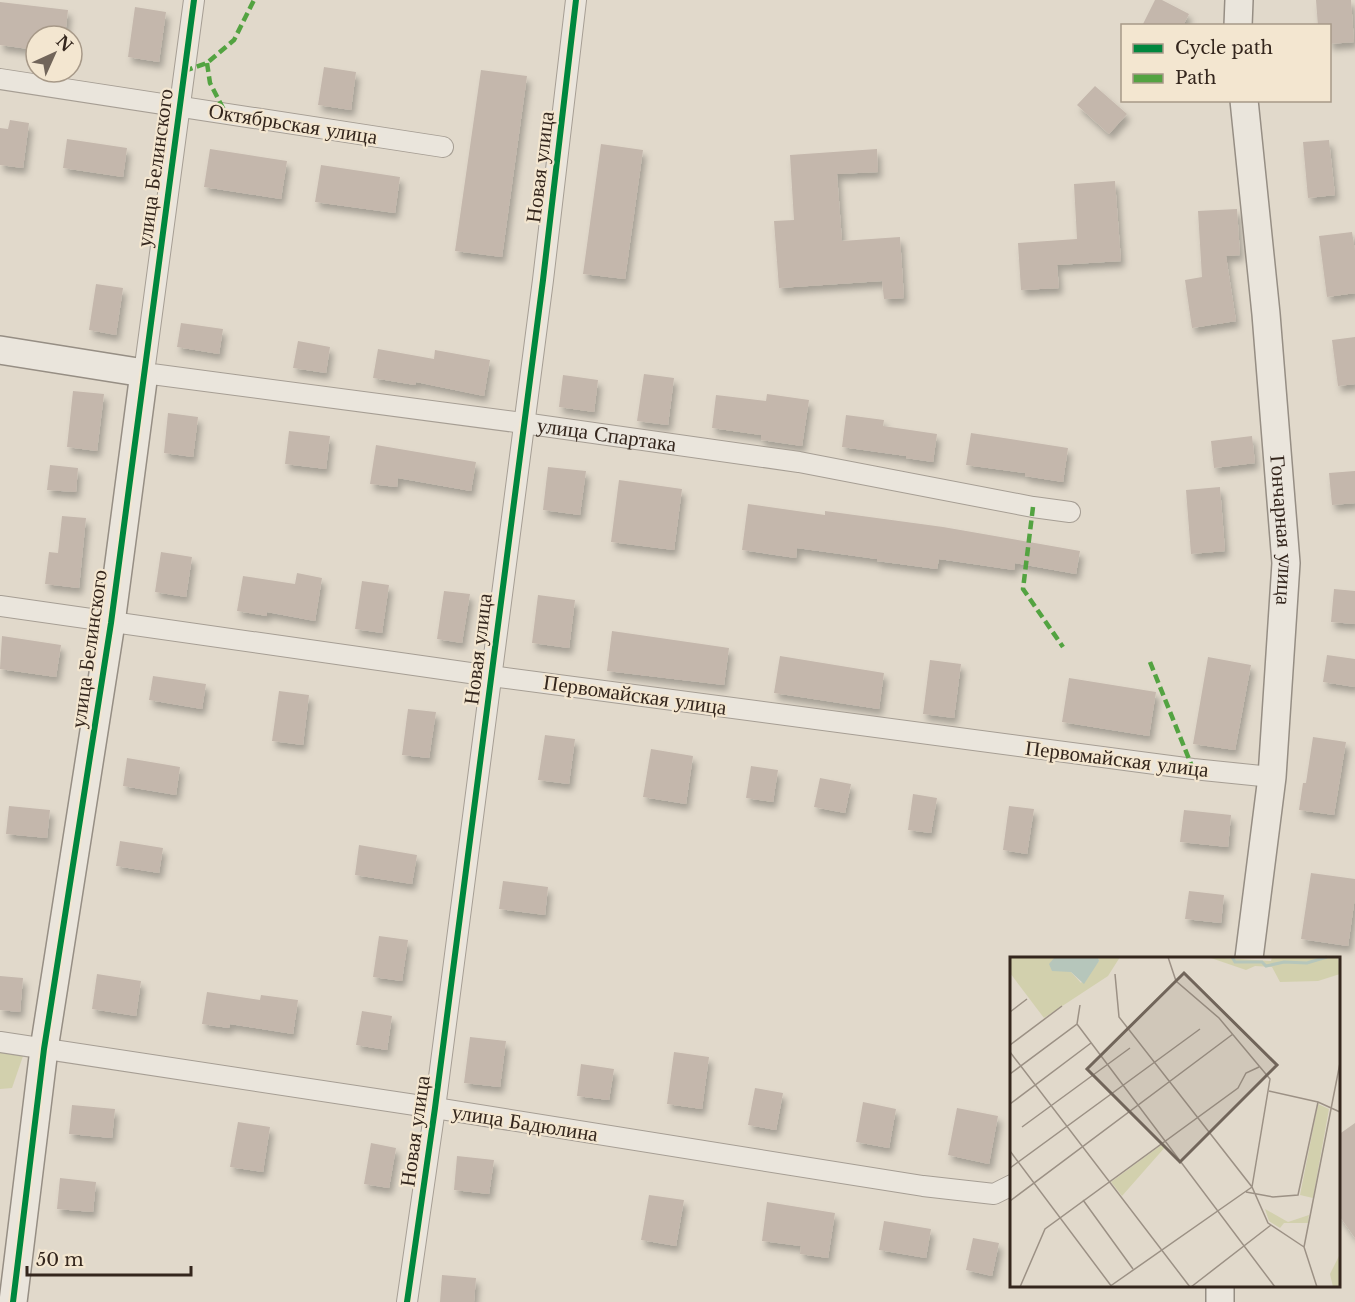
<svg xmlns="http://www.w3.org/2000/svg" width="1355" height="1302" viewBox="0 0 1355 1302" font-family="'Libre Baskerville',serif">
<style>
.green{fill:#d2d0ad}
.building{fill:#c4b7ac;filter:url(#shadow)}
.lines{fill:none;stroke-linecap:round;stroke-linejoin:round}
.street-casing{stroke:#a69e94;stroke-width:22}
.secondary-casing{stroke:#968e84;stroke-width:30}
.street{stroke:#eae5dc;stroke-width:20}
.secondary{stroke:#eae5dc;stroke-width:27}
.quiet{stroke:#53a341;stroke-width:4.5;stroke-dasharray:9 4.5;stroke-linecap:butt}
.cycleway-casing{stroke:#f3e6d0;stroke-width:10}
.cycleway{stroke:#00873e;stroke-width:6}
.labels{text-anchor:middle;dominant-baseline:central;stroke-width:4.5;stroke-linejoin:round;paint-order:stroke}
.street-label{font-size:21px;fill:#34261d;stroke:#f3e6d0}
.inset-river{fill:none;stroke:#b6c6bb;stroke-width:3}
.inset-road{fill:none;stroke:#9c9185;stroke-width:1.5}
.view{fill:#71655a;fill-opacity:0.15;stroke:#71655a;stroke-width:3}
.inset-edge{fill:none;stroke:#34261d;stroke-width:3}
</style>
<defs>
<filter id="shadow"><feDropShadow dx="3.5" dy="6" stdDeviation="3" flood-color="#0004"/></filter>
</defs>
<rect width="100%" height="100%" fill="#e1d9cb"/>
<path class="green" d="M 0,1052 L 23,1056 L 12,1088 L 0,1089 Z"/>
<path class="building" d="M 1155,0 L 1162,0 L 1189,14 L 1183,26 L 1142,26 Z
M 1316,0 L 1351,0 L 1354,42 L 1329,44 L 1329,26 L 1318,26 Z
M 0,2 L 68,10 L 65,36 L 36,36 L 36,50 L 0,45 Z
M 135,7 L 166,12 L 159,62 L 128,57 Z
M 324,67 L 356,72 L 351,110 L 318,105 Z
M 481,70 L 527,76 L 502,257 L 455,251 Z
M 1095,86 L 1127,114 L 1109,134 L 1077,105 Z
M 10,120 L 29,123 L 23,168 L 0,165 L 0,128 L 8,129 Z
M 67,139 L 127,148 L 123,177 L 63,168 Z
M 1329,140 L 1335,195 L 1308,198 L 1303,142 Z
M 601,144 L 643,150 L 625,279 L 583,274 Z
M 210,149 L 287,161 L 281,199 L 204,187 Z
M 877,149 L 878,172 L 837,174 L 842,241 L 900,237 L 904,298 L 884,299 L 882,281 L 779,288 L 774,221 L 794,220 L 790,155 Z
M 321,165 L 400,177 L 395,213 L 315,202 Z
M 1115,181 L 1121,261 L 1057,265 L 1059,288 L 1021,290 L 1018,243 L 1077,239 L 1074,184 Z
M 1237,209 L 1240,255 L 1226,256 L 1236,321 L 1192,328 L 1185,280 L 1202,277 L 1198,211 Z
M 1352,232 L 1355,251 L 1355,293 L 1327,297 L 1319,236 Z
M 96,284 L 123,288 L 116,335 L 89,330 Z
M 181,323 L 223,329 L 219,354 L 177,347 Z
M 1355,337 L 1355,384 L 1338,386 L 1332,340 Z
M 298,341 L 330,347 L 326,373 L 293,368 Z
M 378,349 L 434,359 L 435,350 L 490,360 L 484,396 L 416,382 L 415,385 L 373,378 Z
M 644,374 L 674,378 L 668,425 L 637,421 Z
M 563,375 L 598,380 L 594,412 L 559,407 Z
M 73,391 L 104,394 L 97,451 L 67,447 Z
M 767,394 L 809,400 L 802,446 L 761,440 L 761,435 L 712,428 L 716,395 L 766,401 Z
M 168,413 L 198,417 L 193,457 L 164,453 Z
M 846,415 L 884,420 L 883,426 L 937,434 L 933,462 L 906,458 L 906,456 L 842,447 Z
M 289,431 L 330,436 L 326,469 L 285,464 Z
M 971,433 L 1068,448 L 1063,482 L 1025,476 L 1025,473 L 966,465 Z
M 1252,436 L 1255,463 L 1214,468 L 1211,441 Z
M 376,445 L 476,462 L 471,491 L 398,478 L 397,487 L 370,484 Z
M 50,465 L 78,468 L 76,492 L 47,490 Z
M 548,467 L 586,471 L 580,515 L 543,510 Z
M 1355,471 L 1355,503 L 1332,505 L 1329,473 Z
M 619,480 L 682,489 L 674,550 L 611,542 Z
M 1220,487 L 1225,551 L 1191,554 L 1186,490 Z
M 748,504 L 825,515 L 825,511 L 943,527 L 1080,551 L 1076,574 L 1015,563 L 1014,570 L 939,559 L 937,569 L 877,561 L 877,559 L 797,548 L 796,558 L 742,550 Z
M 62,516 L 86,518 L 79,588 L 45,584 L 49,552 L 58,553 Z
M 161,552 L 192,557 L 186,597 L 155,592 Z
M 297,573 L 322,578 L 315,621 L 267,612 L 267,616 L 237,611 L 243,576 L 295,584 Z
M 362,581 L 389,585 L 382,633 L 355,629 Z
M 1334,589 L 1355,591 L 1355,624 L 1331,622 Z
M 444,591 L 470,594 L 462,643 L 437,639 Z
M 538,595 L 575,600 L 569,648 L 532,643 Z
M 612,631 L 729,648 L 724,685 L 607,671 Z
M 2,636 L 61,645 L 56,677 L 0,669 Z
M 1327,655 L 1355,659 L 1355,687 L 1323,682 Z
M 780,656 L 884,673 L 879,709 L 774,693 Z
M 1208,657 L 1251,665 L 1235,750 L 1193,744 Z
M 930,660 L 961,664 L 954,718 L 923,714 Z
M 153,676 L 206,684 L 202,709 L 149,700 Z
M 1069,678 L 1156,692 L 1149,736 L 1062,722 Z
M 279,691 L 309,695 L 303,745 L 272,741 Z
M 408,709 L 436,712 L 429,758 L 402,755 Z
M 545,735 L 575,739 L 569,784 L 538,780 Z
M 1313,737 L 1346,742 L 1334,815 L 1299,810 L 1303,783 L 1306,783 Z
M 651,749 L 693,756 L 686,804 L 643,797 Z
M 127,758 L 180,767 L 176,795 L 123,786 Z
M 751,766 L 778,770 L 773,802 L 746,798 Z
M 820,778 L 851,784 L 845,813 L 814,807 Z
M 913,794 L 937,798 L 931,833 L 908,830 Z
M 9,806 L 50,810 L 47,838 L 6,834 Z
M 1009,806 L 1034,809 L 1027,854 L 1003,850 Z
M 1184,810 L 1231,815 L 1228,847 L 1180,842 Z
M 120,841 L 163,848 L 159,873 L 116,866 Z
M 359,845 L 417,855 L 412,884 L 355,875 Z
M 1311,873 L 1355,879 L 1355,897 L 1348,946 L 1301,939 Z
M 503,881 L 548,887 L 545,915 L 499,909 Z
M 1189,891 L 1224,895 L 1221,923 L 1185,919 Z
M 379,936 L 408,940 L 402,981 L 373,977 Z
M 97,974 L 141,981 L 136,1016 L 92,1009 Z
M 0,976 L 23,978 L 20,1012 L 0,1010 Z
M 207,992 L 260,1000 L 261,995 L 298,1000 L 293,1034 L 230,1024 L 229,1028 L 202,1024 Z
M 362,1011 L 392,1016 L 387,1050 L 356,1045 Z
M 470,1037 L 506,1041 L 500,1087 L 464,1083 Z
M 674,1052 L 709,1057 L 702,1109 L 667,1104 Z
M 581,1064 L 614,1069 L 609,1100 L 577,1096 Z
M 755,1088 L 783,1093 L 776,1130 L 748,1125 Z
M 863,1102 L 896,1109 L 889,1148 L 856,1142 Z
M 72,1105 L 115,1109 L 112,1138 L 69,1134 Z
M 957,1108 L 998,1116 L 989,1164 L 948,1155 Z
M 238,1122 L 270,1127 L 263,1172 L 230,1167 Z
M 1355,1123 L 1355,1238 L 1338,1214 L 1338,1135 Z
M 371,1143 L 396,1148 L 389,1188 L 364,1184 Z
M 457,1156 L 494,1160 L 489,1194 L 454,1190 Z
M 60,1178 L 96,1182 L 93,1212 L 57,1209 Z
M 649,1195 L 684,1200 L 676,1246 L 641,1240 Z
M 767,1202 L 835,1213 L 828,1258 L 800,1254 L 801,1246 L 762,1241 Z
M 884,1221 L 931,1229 L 926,1258 L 879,1250 Z
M 973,1238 L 999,1243 L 992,1276 L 966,1270 Z
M 442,1275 L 476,1278 L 474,1302 L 440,1302 Z"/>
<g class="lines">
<g class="street-casing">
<g id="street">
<path id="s1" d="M 194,0 L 144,373 L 523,423 L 799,462 L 1033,507 L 1070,512"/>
<path d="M 0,79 L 443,147"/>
<path d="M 0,606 L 491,676 L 1193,769 L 1272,777"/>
<path d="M 0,1042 L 435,1108 L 923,1186 L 994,1194 L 1012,1185"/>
<path d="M 407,1302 L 435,1108 L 543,280 L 576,0"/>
</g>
</g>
<g class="secondary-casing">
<g id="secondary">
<path d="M 1238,26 L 1239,0"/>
<path id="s2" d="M 1244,100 L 1266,314 L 1286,563 L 1272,777 L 1249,958"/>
<path d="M 0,350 L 144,373 L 111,623 L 44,1049 L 13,1302"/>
<path d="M 1220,1302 L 1220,1286"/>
</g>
</g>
<use href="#street" class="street"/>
<use href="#secondary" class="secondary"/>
<path class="quiet" d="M 207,63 L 210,83 L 226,114
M 184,71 L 207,63 L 234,40 L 254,0
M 1033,507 L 1023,589 L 1063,647
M 1150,662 L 1193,769"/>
<g class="cycleway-casing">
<path id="cycleway" d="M 13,1302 L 44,1049 L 111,623 L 194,0
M 407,1302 L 435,1108 L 543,280 L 576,0"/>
</g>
<use href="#cycleway" class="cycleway"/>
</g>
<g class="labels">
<g class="street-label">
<text transform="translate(293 124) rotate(9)">Октябрьская улица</text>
<text transform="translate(540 167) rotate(-83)">Новая улица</text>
<text transform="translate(155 168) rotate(-82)">улица Белинского</text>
<text stroke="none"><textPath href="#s1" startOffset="843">улица Спартака</textPath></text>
<text stroke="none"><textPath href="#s2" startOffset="432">Гончарная улица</textPath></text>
<text transform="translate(89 649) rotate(-82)">улица Белинского</text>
<text transform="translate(478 649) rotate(-83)">Новая улица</text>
<text transform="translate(635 695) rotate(8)">Первомайская улица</text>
<text transform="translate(1117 759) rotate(7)">Первомайская улица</text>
<text transform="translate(525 1123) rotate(9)">улица Бадюлина</text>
<text transform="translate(415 1131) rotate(-82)">Новая улица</text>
</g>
</g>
<g transform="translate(1010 957)">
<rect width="330" height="330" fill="#e1d9cb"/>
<path d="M 0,0 L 45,0 L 54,13 L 61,15 L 71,26 L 89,4 L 88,0 L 110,0 L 98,19 L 34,61 L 0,16 ZM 198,0 L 261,4 L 262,0 L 328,0 L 330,17 L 308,24 L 270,25 L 262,10 L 245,9 L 236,13 ZM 308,147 L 319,152 L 303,241 L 290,238 ZM 154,186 L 156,189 L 112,239 L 101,225 ZM 255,252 L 278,265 L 299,258 L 298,266 L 274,266 L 270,271 L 259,264 ZM 330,297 L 330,330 L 323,330 L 320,317 Z" fill="#d2d0ad"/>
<path d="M 45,0 L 88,0 L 89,4 L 74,27 L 61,15 L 42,14 L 39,7 Z" fill="#b6c6bb"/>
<path class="inset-river" d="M 222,0 L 225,5 L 252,5 L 256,9 L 274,5 L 297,6 L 317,0"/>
<path class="inset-road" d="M 158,0 L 166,24 L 209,61 L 260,122 L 242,230M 105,17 L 109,60 L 242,230 L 258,266 L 294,290M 0,55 L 17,42M 67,67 L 265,330M 0,88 L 52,49M 0,95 L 180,330M 0,117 L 67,67 L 70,48M 259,134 L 308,145 L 330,155M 0,147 L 81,86M 12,170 L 120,91M 0,194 L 102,330M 0,211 L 190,72M 236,235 L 263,240 L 288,238 L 308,145M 73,243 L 123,312M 0,244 L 223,77M 10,330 L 35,272 L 228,131 L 236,116 L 249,110M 99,330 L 242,230M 181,330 L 261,268M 307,330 L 294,290 L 330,106"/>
<path class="view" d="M 174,16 L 267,108 L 170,205 L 77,112 Z"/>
<rect width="330" height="330" class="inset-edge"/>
</g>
<rect x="1121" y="24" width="210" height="78" fill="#f3e6d0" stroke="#a79988" stroke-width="1.5"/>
<rect x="1133" y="44" width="30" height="9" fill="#00873e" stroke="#a79988" stroke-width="1.5"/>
<text x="1175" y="54" font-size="18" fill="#34261d">Cycle path</text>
<rect x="1133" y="74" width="30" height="9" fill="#53a341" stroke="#a79988" stroke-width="1.5"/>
<text x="1175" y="84" font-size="18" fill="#34261d">Path</text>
<g transform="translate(54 54) rotate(45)"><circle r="28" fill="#f3e6d0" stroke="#a79988" stroke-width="1.5"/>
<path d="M0-4.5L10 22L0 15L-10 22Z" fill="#71655a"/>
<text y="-9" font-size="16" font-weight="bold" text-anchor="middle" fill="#34261d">N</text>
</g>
<path d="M27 1266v9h164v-9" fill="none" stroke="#34261d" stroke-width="3"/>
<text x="36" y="1266" font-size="18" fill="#34261d" stroke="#f3e6d0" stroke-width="4.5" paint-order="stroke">50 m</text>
</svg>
